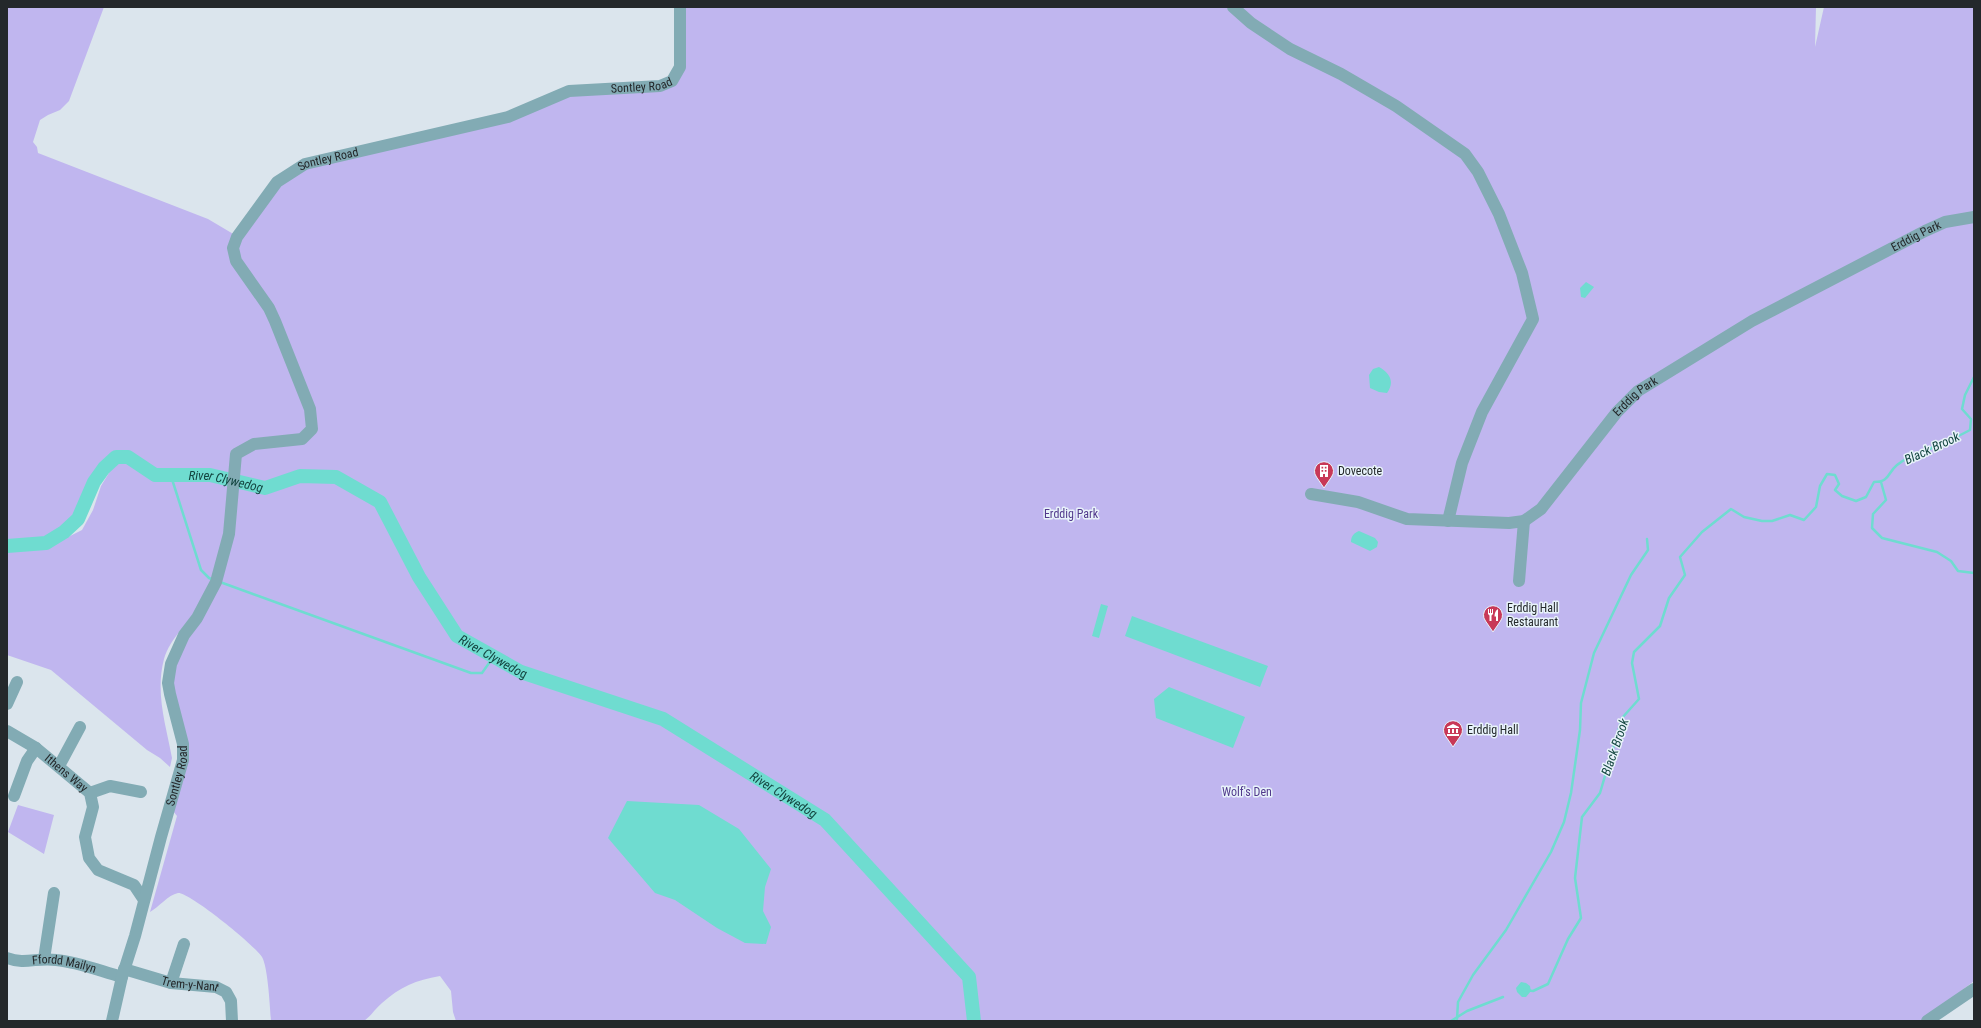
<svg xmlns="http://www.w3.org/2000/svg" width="1981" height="1028" viewBox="0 0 1981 1028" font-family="'Roboto Condensed',sans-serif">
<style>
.green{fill:#c0b6ef;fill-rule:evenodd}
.water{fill:#6fdcd0}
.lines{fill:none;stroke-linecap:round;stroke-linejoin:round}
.stream{stroke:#6fdcd0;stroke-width:2.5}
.river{stroke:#6fdcd0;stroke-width:14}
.minor{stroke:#82abb4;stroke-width:12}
.labels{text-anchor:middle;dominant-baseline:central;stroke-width:3;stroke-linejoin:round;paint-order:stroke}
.street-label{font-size:12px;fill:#24282b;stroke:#e8f3fa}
.poi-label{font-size:12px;fill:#24282b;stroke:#e8f3fa;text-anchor:start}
.park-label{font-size:12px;fill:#51398c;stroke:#e8f3fa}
.water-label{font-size:13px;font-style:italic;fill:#144641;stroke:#e8f3fa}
</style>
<rect width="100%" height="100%" fill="#dbe5ed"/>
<path class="green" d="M 7,7 L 104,7 L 69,101 L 60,110 L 48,115 L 40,120 L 33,142 L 37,147 L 38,153 L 208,219 L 235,235 L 233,248 L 277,182 L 305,164 L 508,117 L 569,91 L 660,86 L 680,67 L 680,7 L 1816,7 L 1815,47 L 1824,7 L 1974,7 L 1974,981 L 1922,1021 L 456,1021 L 453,1012 L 451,991 L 440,976 C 416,980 400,987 382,1003 C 375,1009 371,1016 364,1021 L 271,1021 C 270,1008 268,967 262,957 C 257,947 188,891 178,893 C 168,895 159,907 150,912 L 177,816 L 169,806 L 183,760 L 171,664 L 216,582 L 227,531 C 219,560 214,580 199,605 C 189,623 170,638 164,659 C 155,693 166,725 172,758 L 170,767 L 160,758 L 147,750 L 51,670 L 7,655 ZM 109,473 L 101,486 L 93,510 L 82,530 L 68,537 L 71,518 L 88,489 L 91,481 Z
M 18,805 L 54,815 L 44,854 L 8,832 Z"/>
<path class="water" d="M 1586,282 L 1594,287 L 1585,298 L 1581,297 L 1580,288 Z
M 1379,367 C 1390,373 1395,382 1387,393 L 1379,392 L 1370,388 L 1369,375 L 1373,369 Z
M 1359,531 L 1375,538 L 1378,542 L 1377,547 L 1370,551 L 1351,542 C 1351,536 1354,533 1359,531 Z
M 1101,604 L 1108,606 L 1099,638 L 1092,636 Z
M 1132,616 L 1268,666 L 1260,687 L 1125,636 Z
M 1169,687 L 1245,717 L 1233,748 L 1156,718 L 1154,699 Z
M 627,801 L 699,805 L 739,829 L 771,869 L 765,887 L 763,911 L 771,927 L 766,944 L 745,943 L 717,928 L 675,900 L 655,893 L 608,838 Z
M 1521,982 L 1526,983 L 1530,986 L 1531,991 L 1526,997 L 1522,997 L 1517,992 L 1516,988 Z"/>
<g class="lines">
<path class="stream" d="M 171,476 L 201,570 L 209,578 L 214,580
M 1881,482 L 1886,500 L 1873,514 L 1872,528 L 1882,538 L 1937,552 L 1951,561 L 1958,571 L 1974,573
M 220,582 L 471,673 L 482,673 L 494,656
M 1523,990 L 1533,991 L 1548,984 L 1568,939 L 1581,918 L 1575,878 L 1582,817 L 1600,793 L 1622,718 L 1639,699 L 1632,663 L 1634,652 L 1660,626 L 1669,598 L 1685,575 L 1680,557 L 1702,532 L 1731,509 L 1744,517 L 1762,521 L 1772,521 L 1790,515 L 1804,520 L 1816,507 L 1820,486 L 1827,474 L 1835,475 L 1839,484 L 1835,490 L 1842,496 L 1856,501 L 1866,497 L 1874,482 C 1890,482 1887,473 1897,465 C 1909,455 1923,452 1936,446 C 1948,441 1959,436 1970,430 L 1971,419 L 1962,409 L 1965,395 L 1974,377
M 1457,1019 L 1458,1002 L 1473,975 L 1506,930 L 1551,852 L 1564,822 L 1571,793 L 1580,730 L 1581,703 L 1594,653 L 1631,575 L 1648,550 L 1647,539
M 1451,1021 L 1467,1011 L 1503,997"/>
<path class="river" id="s1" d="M 7,546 L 46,543 L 64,532 L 78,519 L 94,482 L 104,468 L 116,457 L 128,457 L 155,475 L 210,475 L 265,488 L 300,476 L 336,477 L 380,502 L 419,577 L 457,636 L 521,672 L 663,719 L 825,820 L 969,977 L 974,1021"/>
<g class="minor">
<path d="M 1233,7 L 1251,23 L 1290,49 L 1341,74 L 1396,106 L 1465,154 L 1478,172 L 1499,214 L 1522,273 L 1533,319 L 1482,412 L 1462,463 L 1448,521"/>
<path id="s2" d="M 1311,494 L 1358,502 L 1407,519 L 1509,523 L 1524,521 L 1541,509 L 1617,412 L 1638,391 L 1752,321 L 1925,231 L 1945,222 L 1974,217"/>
<path d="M 1519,581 L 1524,521"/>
<path d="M 7,704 L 17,682"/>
<path id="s3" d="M 7,731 L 36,748 L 90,793 L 93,807 L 85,837 L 89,858 L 98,870 L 134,885 L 144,900"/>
<path d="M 59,766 L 80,727"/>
<path d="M 90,793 L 110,786 L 141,792"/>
<path d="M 14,796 L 27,761 L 36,748"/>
<path id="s4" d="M 7,958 C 25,965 38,957 56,960 C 78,962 100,971 122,977"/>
<path d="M 44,959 L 54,893"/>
<path id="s5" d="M 124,969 L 171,983 L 216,987 L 226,992 L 231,1001 L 232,1021"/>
<path d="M 171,983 L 184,944"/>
<path id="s6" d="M 112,1021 L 122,977 L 135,936 L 161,837 L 183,760 L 183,744 L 170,694 L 168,683 L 171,664 L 184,635 L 197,618 L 216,582 L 229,534 L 236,454 L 254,444 L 302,439 L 312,429 L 310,409 L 275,321 L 269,308 L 236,261 L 233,248 L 237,237 L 277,182 L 305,164 L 508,117 L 569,91 L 660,86 L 672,81 L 680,67 L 680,7"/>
<path d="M 1927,1021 L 1974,989"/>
</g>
</g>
<defs>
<g id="building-pin" transform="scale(1)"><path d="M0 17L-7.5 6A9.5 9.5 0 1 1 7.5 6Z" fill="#c83857" stroke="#e8f3fa"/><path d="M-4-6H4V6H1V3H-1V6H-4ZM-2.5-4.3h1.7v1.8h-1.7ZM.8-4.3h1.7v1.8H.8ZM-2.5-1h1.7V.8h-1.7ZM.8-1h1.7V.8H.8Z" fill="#fff"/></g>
<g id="restaurant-pin" transform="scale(1)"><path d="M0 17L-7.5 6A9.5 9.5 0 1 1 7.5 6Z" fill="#c83857" stroke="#e8f3fa"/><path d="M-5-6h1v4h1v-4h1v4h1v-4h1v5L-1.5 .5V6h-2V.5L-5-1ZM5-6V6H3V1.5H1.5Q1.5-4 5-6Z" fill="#fff"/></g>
<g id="museum-pin" transform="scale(1)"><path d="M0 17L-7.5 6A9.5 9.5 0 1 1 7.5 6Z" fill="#c83857" stroke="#e8f3fa"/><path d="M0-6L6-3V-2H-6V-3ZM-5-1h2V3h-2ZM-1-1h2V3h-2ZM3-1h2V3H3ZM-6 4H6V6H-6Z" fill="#fff"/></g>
</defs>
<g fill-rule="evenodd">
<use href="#building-pin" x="1324" y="471"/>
<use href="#restaurant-pin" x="1493" y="615"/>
<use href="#museum-pin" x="1453" y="730"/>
</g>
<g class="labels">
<g class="street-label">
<text stroke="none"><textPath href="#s6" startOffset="1336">Sontley Road</textPath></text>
<text stroke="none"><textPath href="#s6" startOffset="1012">Sontley Road</textPath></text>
<text stroke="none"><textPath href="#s2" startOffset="709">Erddig Park</textPath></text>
<text stroke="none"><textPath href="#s2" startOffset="385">Erddig Park</textPath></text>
<text stroke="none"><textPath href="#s3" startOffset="73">Ithens Way</textPath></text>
<text stroke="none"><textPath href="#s6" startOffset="254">Sontley Road</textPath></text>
<text stroke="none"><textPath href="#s4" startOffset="58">Ffordd Mailyn</textPath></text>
<text stroke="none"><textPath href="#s5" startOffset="68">Trem-y-Nant</textPath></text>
</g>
<g class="poi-label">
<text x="1338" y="471">Dovecote</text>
<text x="1507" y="608">Erddig Hall<tspan x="1507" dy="14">Restaurant</tspan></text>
<text x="1467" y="730">Erddig Hall</text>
</g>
<g class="park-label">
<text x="1071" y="514">Erddig Park</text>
<text x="1247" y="792">Wolf's Den</text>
</g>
<g class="water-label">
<text transform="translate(1932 448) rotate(-25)">Black Brook</text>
<text stroke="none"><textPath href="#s1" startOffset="269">River Clywedog</textPath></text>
<text stroke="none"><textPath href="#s1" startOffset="629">River Clywedog</textPath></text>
<text transform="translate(1615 747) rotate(-71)">Black Brook</text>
<text stroke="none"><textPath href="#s1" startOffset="953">River Clywedog</textPath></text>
</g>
</g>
<rect width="1981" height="1028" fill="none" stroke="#24282b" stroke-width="16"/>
</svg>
